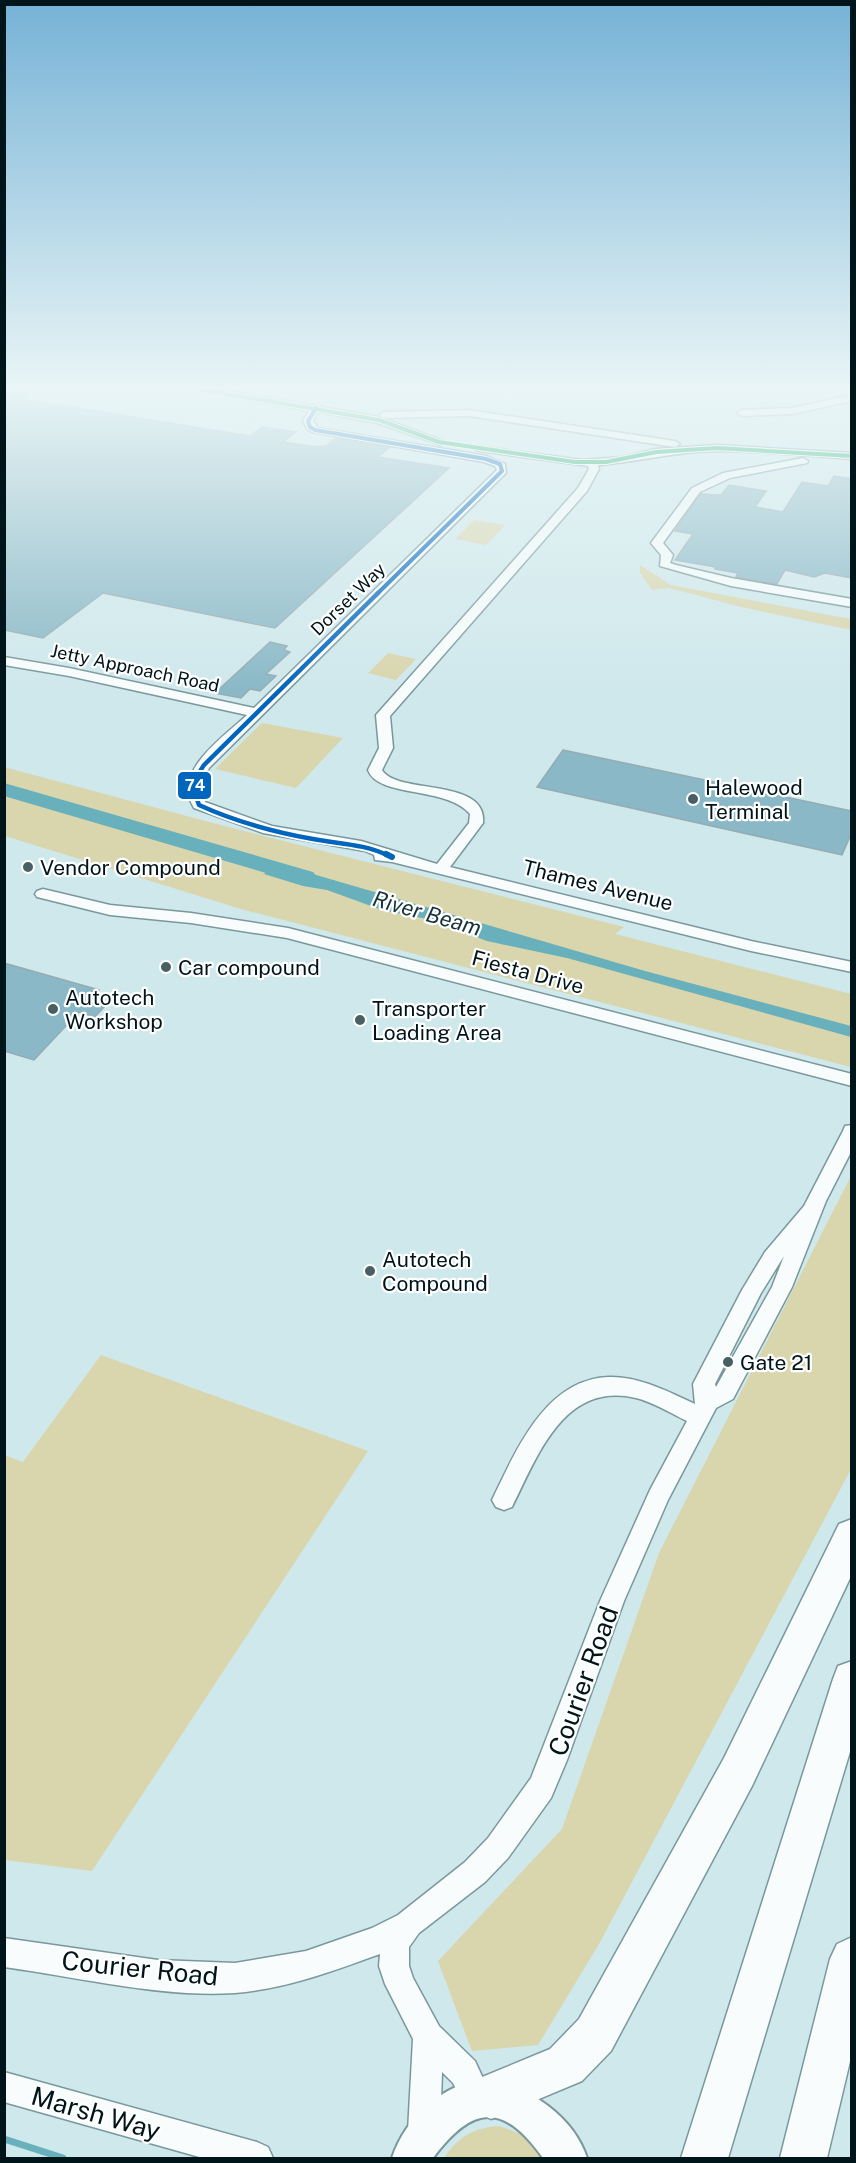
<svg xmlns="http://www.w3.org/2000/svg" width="856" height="2163" viewBox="0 0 856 2163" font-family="'Public Sans',sans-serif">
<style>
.green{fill:#d9d5ac}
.water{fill:#68b0bc}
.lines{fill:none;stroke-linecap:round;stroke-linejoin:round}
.stream{stroke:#68b0bc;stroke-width:7}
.river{fill:#68b0bc;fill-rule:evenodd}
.building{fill:#8ab8c6;stroke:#94acb3;stroke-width:1.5}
.minor-casing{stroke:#7a989c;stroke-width:3}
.major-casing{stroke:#7a989c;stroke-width:4}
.highway-casing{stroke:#7a989c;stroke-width:3}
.minor{fill:#f8fcfc;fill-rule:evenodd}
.major{fill:#f8fcfc;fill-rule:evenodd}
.highway{fill:#f8fcfc;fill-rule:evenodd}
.bus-1-casing{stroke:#fff;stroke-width:6}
.bus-2-far2-casing{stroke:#fff;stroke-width:6}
.bus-2-far1-casing{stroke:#fff;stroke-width:8}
.bus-2-casing{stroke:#fff;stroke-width:10}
.bus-1{stroke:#00a651;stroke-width:4}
.bus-2-far2{stroke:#0065bd;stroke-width:4}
.bus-2-far1{stroke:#0065bd;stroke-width:4.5}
.bus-2{stroke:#0065bd;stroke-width:6}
.poi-dot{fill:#485f63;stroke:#fff;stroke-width:2}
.labels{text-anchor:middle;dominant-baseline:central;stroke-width:4.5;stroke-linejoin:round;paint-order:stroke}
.far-street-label{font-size:18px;fill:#001519;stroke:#fff}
.poi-label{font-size:21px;fill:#001519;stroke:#fff;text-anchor:start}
.street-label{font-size:21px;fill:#001519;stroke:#fff}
.water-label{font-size:22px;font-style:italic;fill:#163338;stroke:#fff}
.near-street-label{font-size:26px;fill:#001519;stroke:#fff}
.line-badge{stroke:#fff;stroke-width:2}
.badge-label{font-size:16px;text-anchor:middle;font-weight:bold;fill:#fff}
</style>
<rect width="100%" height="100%" fill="#cfe8ec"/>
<path class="green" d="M 474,520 L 505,525 L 486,545 L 455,539 Z
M 640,565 L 671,585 L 851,619 L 851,630 L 741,607 L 669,588 L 652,590 L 640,573 Z
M 388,653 L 416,659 L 396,680 L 368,673 Z
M 262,723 L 343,738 L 296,788 L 215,769 Z
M 4,767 L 209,822 L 624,927 L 615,934 L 851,994 L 851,1067 L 241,909 L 5,836 Z
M 851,1176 L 851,1469 L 599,1944 L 538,2045 L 472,2051 L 438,1961 L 562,1829 L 659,1553 Z
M 101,1355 L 368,1451 L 92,1871 L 5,1860 L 4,1455 L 23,1462 Z
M 498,2126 C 518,2131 535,2140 545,2158 L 444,2158 C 458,2137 473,2128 498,2126 Z"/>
<path class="water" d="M 275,863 L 645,971 L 851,1026 L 851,1037 L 567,958 L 487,941 L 432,920 L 382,910 L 327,890 L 303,886 L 264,874 Z"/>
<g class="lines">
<path class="stream" d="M 4,2139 L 63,2158"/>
<path class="river" d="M 4,783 L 313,872 L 317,877 L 313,882 L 297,882 L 4,796 Z"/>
</g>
<path class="building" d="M 4,389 L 37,389 L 20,399 L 250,436 L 262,427 L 296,432 L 283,442 L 317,447 L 326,446 L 336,438 L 389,448 L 378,457 L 449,468 L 275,628 L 103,593 L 43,638 L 4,630 Z
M 834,476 L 852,479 L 852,578 L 825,573 L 814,577 L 785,570 L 777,584 L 736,577 L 738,573 L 715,569 L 716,567 L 675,560 L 693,534 L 675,531 L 701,494 L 721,495 L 729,485 L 766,491 L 755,507 L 783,512 L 802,482 L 828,486 Z
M 270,642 L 287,646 L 284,650 L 290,652 L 266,674 L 276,676 L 260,691 L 250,689 L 241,698 L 215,693 Z
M 563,750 L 852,811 L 852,832 L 842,855 L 537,787 Z
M 4,963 L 99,990 L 89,1002 L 105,1006 L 95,1017 L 79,1012 L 34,1060 L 4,1051 Z"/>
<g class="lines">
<g class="minor-casing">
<path id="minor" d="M 194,389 L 216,389 L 379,417 L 446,442 L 441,445 L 377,423 L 318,412 L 313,421 L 318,428 L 486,456 L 505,464 L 506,473 L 209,768 L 202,784 L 205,802 L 272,826 L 361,841 L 437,864 L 469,823 L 470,814 C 447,786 378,798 368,770 L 379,748 L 376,715 L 578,488 L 589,469 L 588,466 L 480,451 L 476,450 L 476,446 L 583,460 L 622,457 L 656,449 L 717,445 L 852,453 L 852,459 C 807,456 762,451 718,451 C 677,451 638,462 598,465 L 599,469 L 587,491 L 390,716 L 393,748 L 382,770 C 396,795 488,777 483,823 L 450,867 L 751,941 L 852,962 L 852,972 L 751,951 L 392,862 L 375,860 L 374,855 L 365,851 L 263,833 L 194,808 C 171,771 224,737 247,715 L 69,676 L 4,665 L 4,657 L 69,668 L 254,708 L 497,470 L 495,466 L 484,462 L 312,432 L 307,429 L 303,421 L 309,411 Z
M 852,395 L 852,401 L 792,414 L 742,416 L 737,413 L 742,410 L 792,408 Z
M 469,410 L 675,441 L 680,444 L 675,447 L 469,416 L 384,418 L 379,415 L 384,412 Z
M 803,458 L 808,461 L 807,463 L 730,478 L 700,492 L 663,543 L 673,555 L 670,563 L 676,565 L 731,578 L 852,599 L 852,607 L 731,586 L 660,566 L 661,555 L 651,543 L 692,488 L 723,473 Z
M 43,889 L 110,905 L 191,913 L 288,928 L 852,1074 L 852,1086 L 287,938 L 191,923 L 110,915 L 37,897 L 35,894 L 37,891 Z
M 852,1125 L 852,1150 L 826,1201 L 792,1287 L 733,1399 L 716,1408 L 668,1500 L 624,1601 L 567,1760 L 551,1798 L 508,1858 L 485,1882 L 419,1933 L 409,1947 L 409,1966 L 413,1978 L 439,2026 L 475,2061 L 492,2098 L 488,2109 L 477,2113 L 466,2109 L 453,2083 L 442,2072 L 440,2131 L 435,2142 L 424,2147 L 413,2142 L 408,2131 L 413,2039 L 385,1984 L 379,1966 L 380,1954 C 333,1971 286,1989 235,1993 C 163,1998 77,1977 4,1967 L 4,1938 L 158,1960 L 235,1963 L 306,1951 L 372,1928 L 398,1915 L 465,1862 L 488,1838 L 531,1778 L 600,1601 L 650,1490 L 687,1421 C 670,1413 653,1402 636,1398 C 564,1381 538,1455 512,1507 L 504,1510 L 496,1507 L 492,1500 C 516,1451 545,1379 609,1377 C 639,1376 669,1392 695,1404 L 693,1384 L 742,1290 L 765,1252 L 804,1206 L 843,1131 L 845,1126 ZM 784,1256 L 772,1287 L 716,1387 L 715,1384 L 761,1293 Z
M 4,2072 L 257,2142 L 268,2147 L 273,2158 L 203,2158 L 4,2102 Z"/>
</g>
<g class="major-casing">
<path id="major" d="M 490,2078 C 531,2089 573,2116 587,2158 L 543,2158 C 503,2102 473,2105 433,2158 L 392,2158 C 406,2116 445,2082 490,2078 Z"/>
</g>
<g class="highway-casing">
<path id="highway" d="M 852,1519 L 852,1574 L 752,1786 L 611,2051 L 582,2081 L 491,2119 L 475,2112 L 468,2096 L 475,2080 L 550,2049 L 579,2019 L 724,1758 L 839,1524 Z
M 852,1661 L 852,1745 L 728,2158 L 681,2158 L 833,1679 L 838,1666 Z
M 852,1937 L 852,2053 L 827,2158 L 780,2158 L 830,1959 L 837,1944 Z"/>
</g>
<use href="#minor" class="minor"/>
<use href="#major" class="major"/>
<use href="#highway" class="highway"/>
<g class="bus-1-casing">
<path id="bus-1" d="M 198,389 L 379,420 L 439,442 L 575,462 L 606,462 L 656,452 L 717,448 L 852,456"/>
</g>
<g class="bus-2-far2-casing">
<path id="bus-2-far2" d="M 316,408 L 308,421 L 310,427 L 315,430 L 486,459 L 500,464 L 502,471 L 377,594"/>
</g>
<g class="bus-2-far1-casing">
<path id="bus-2-far1" d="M 378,593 L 204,765 C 194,779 193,789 199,805 C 236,822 274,832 313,839 C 340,844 365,844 389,856"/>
</g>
<g class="bus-2-casing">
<path id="bus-2" d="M 386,854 L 392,857"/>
</g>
<use href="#bus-1" class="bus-1"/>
<use href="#bus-2-far2" class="bus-2-far2"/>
<use href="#bus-2-far1" class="bus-2-far1"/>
<use href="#bus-2" class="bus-2"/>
</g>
<linearGradient id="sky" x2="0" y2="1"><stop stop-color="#75b2d6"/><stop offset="0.56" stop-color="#e9f5f6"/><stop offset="1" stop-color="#e9f5f6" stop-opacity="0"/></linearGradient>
<rect width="856" height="692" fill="url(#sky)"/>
<g class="poi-dot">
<circle cx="693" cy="799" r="6"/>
<circle cx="28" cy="867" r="6"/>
<circle cx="166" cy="967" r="6"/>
<circle cx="53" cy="1009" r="6"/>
<circle cx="360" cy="1020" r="6"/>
<circle cx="370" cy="1271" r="6"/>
<circle cx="728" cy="1362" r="6"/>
</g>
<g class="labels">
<g class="far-street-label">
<text transform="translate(348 599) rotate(-44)">Dorset Way</text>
<text transform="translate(135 668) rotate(12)">Jetty Approach Road</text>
</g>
<g class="poi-label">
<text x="705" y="787">Halewood<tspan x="705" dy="24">Terminal</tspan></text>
<text x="40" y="867">Vendor Compound</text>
<text x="178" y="967">Car compound</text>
<text x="65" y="997">Autotech<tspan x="65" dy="24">Workshop</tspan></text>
<text x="372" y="1008">Transporter<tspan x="372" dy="24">Loading Area</tspan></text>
<text x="382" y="1259">Autotech<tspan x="382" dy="24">Compound</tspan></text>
<text x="740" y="1362">Gate 21</text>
</g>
<g class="street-label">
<text transform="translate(598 885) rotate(14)">Thames Avenue</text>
<text transform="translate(528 972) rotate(15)">Fiesta Drive</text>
</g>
<g class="water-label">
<text transform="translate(427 913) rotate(16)">River Beam</text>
</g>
<g class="near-street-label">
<text transform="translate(583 1681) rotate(-70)">Courier Road</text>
<text transform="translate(140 1968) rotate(6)">Courier Road</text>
<text transform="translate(96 2113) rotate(16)">Marsh Way</text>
</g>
</g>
<rect class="line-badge" x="177" y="771" width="35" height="29" rx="6" fill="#0065bd"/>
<g class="badge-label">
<text x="195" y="791">74</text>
</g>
<rect width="856" height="2163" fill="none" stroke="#001519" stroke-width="12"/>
</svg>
